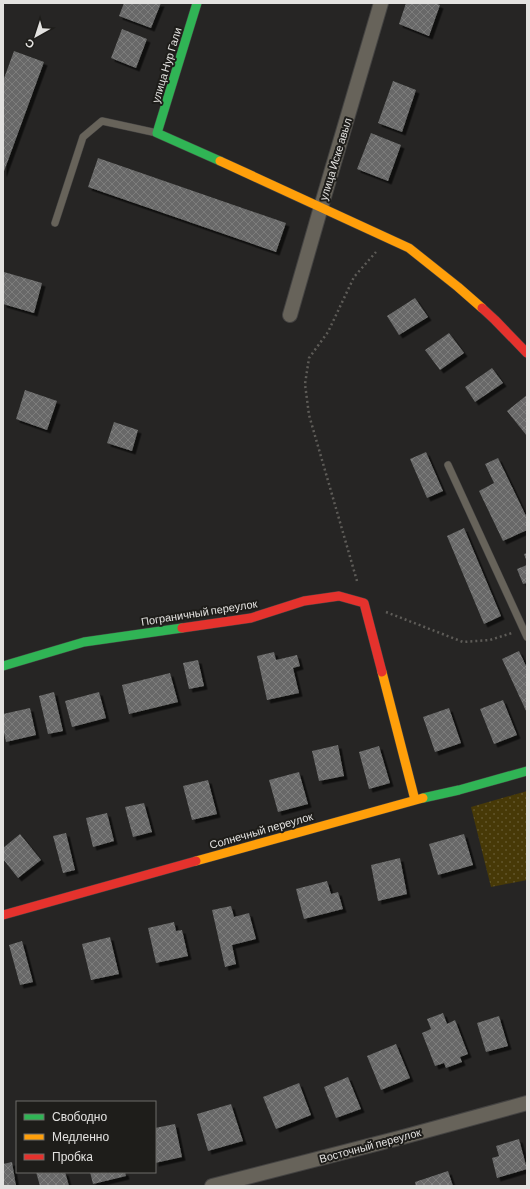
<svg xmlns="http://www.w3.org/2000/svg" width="530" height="1189" viewBox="0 0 530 1189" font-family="Barlow,sans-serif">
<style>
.grass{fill:url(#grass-dots)}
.building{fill:url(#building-cross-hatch);filter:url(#shadow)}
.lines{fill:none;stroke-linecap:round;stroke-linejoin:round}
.lane-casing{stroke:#444342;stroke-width:8}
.street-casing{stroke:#444342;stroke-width:16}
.fast-casing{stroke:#444342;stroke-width:10}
.slow-casing{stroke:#444342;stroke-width:10}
.jam-casing{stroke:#444342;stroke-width:10}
.path{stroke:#5e5c58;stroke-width:2.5;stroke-dasharray:2 3;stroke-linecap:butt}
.lane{stroke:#67635a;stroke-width:7}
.street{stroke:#67635a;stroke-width:14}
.fast{stroke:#30b455;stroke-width:9}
.slow{stroke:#ff9f0a;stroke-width:9}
.jam{stroke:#e5322d;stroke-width:9}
.labels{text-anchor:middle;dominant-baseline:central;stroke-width:4;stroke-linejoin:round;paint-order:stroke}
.street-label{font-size:11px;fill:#e3e2e0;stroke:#1e1d1a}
</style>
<defs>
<pattern id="grass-dots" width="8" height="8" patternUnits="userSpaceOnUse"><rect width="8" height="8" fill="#473907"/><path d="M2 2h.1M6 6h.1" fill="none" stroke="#61552b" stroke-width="1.8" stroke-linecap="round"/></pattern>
<pattern id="building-cross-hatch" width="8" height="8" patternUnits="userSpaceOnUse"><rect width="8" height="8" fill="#676867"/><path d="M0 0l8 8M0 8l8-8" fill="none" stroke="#7d7d7c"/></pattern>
<filter id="shadow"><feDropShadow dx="3.5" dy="3.5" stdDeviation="0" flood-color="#0009"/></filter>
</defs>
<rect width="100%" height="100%" fill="#262524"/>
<path class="grass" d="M 527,791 L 527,880 L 491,887 L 471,807 Z"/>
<path class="building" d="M 124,3 L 161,3 L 151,28 L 119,16 Z
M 406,3 L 435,3 L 440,5 L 429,36 L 399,24 Z
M 122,29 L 147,39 L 136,68 L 111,58 Z
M 14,51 L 44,62 L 3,174 L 3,81 Z
M 393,81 L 416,90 L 402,132 L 378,123 Z
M 371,133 L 401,145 L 388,181 L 357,169 Z
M 98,158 L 286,223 L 276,252 L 88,187 Z
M 4,272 L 42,283 L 34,313 L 3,304 L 3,275 Z
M 415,298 L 428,317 L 399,335 L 387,316 Z
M 449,333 L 464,353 L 440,370 L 425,350 Z
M 492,368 L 503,383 L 475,402 L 465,387 Z
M 25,390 L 57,401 L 47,430 L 16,419 Z
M 527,395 L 527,436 L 507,411 Z
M 114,422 L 138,430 L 132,451 L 107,443 Z
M 426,452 L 443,491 L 427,498 L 410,459 Z
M 498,458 L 527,518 L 527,530 L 503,541 L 479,491 L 494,483 L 485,464 Z
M 464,528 L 501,616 L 484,624 L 447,536 Z
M 527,553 L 527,562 L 524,554 Z
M 527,565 L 527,583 L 523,584 L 517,569 Z
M 519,651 L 527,668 L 527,713 L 502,659 Z
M 274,652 L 276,660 L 297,655 L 300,666 L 293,668 L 299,693 L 267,700 L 257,656 Z
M 198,660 L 204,686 L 189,689 L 183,663 Z
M 170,673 L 178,702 L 129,714 L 122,685 Z
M 54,692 L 63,731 L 48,734 L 39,696 Z
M 99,692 L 106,718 L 72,727 L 65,701 Z
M 503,700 L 517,735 L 494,744 L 480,709 Z
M 30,708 L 36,735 L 6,742 L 3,728 L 3,714 Z
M 449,708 L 461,743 L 435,752 L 423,717 Z
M 338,745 L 344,776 L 319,781 L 312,751 Z
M 379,746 L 390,783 L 369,789 L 359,752 Z
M 299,772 L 308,804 L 278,812 L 269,780 Z
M 208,780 L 217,814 L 192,820 L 183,786 Z
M 144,803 L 152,832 L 133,837 L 125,807 Z
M 107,813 L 114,841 L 93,847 L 86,818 Z
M 66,833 L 75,870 L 63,873 L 53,836 Z
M 20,834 L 41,860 L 18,878 L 3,859 L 3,848 Z
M 464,834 L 473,865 L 438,875 L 429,844 Z
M 400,858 L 407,894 L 378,901 L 371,865 Z
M 327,881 L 331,894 L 338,892 L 343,909 L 304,919 L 296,889 Z
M 231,906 L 234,917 L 249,913 L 256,939 L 232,945 L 236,964 L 225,967 L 212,910 Z
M 174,922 L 176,931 L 182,930 L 188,956 L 156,963 L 148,928 Z
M 110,937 L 119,974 L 91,980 L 82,944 Z
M 22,941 L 33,982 L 20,985 L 9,945 Z
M 443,1013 L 447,1024 L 455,1020 L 468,1054 L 460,1057 L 462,1062 L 446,1068 L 444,1063 L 435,1066 L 422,1033 L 431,1029 L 427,1019 Z
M 499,1016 L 508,1046 L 486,1052 L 477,1023 Z
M 396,1044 L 410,1078 L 381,1090 L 367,1056 Z
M 348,1077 L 361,1109 L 336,1118 L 324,1087 Z
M 299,1083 L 311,1115 L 276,1129 L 263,1097 Z
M 231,1104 L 243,1141 L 208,1151 L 197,1114 Z
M 175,1124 L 182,1157 L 155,1163 L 155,1128 Z
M 519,1139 L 527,1169 L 497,1178 L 492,1158 L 499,1156 L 496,1146 Z
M 12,1162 L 16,1186 L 3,1186 L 3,1164 Z
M 448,1171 L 453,1186 L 416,1186 L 415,1182 Z
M 36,1172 L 65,1172 L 69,1186 L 40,1186 Z
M 90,1172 L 125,1172 L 126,1176 L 93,1184 Z"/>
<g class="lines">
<g class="lane-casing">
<path id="lane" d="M 55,223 L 83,137 L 102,121 L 157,133
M 448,465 L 527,637"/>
</g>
<g class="street-casing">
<path id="street" d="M 290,315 L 321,207 L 381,3
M 212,1186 L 403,1137 L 527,1103"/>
</g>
<g class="fast-casing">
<path id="fast" d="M 197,3 L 157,133 L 220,161
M 3,666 L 84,642 L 182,628
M 423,798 L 459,790 L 527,771"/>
</g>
<g class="slow-casing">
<path id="slow" d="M 220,161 L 409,248 L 458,287 L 482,308
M 382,672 L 415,800
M 196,861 L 423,798"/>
</g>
<g class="jam-casing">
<path id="jam" d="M 482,308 L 495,320 L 527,353
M 182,628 L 251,618 L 304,601 L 339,596 L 364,603 L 382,672
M 3,915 L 196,861"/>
</g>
<path class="path" d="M 357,581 L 309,415 L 305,384 L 309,358 L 328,332 L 354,277 L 376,252
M 386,612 L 463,642 L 490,640 L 512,633"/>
<use href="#lane" class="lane"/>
<use href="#street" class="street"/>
<use href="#fast" class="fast"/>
<use href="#slow" class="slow"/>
<use href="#jam" class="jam"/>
</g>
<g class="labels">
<g class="street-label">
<text transform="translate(166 65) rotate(-73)">улица Нур Гали</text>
<text transform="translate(335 159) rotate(-73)">улица Иске авыл</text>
<text transform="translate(199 612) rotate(-9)">Пограничный переулок</text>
<text transform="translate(261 830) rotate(-16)">Солнечный переулок</text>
<text transform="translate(370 1145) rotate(-15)">Восточный переулок</text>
</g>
</g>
<rect width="530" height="1189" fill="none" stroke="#e3e2e0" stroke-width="8"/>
<rect x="16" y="1101" width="140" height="72" fill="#1e1d1a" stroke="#6d6c69"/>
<rect x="24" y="1114" width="20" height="6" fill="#30b455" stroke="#6d6c69"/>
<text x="52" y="1121" font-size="12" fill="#e3e2e0">Свободно</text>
<rect x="24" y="1134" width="20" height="6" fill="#ff9f0a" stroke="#6d6c69"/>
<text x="52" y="1141" font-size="12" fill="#e3e2e0">Медленно</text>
<rect x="24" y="1154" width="20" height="6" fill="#e5322d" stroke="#6d6c69"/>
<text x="52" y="1161" font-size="12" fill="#e3e2e0">Пробка</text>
<g transform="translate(36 36) rotate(219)" stroke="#1e1d1a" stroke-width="3" paint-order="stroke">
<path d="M0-3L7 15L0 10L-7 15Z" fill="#e3e2e0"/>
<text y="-6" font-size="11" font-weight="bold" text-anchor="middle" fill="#e3e2e0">С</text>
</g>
</svg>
